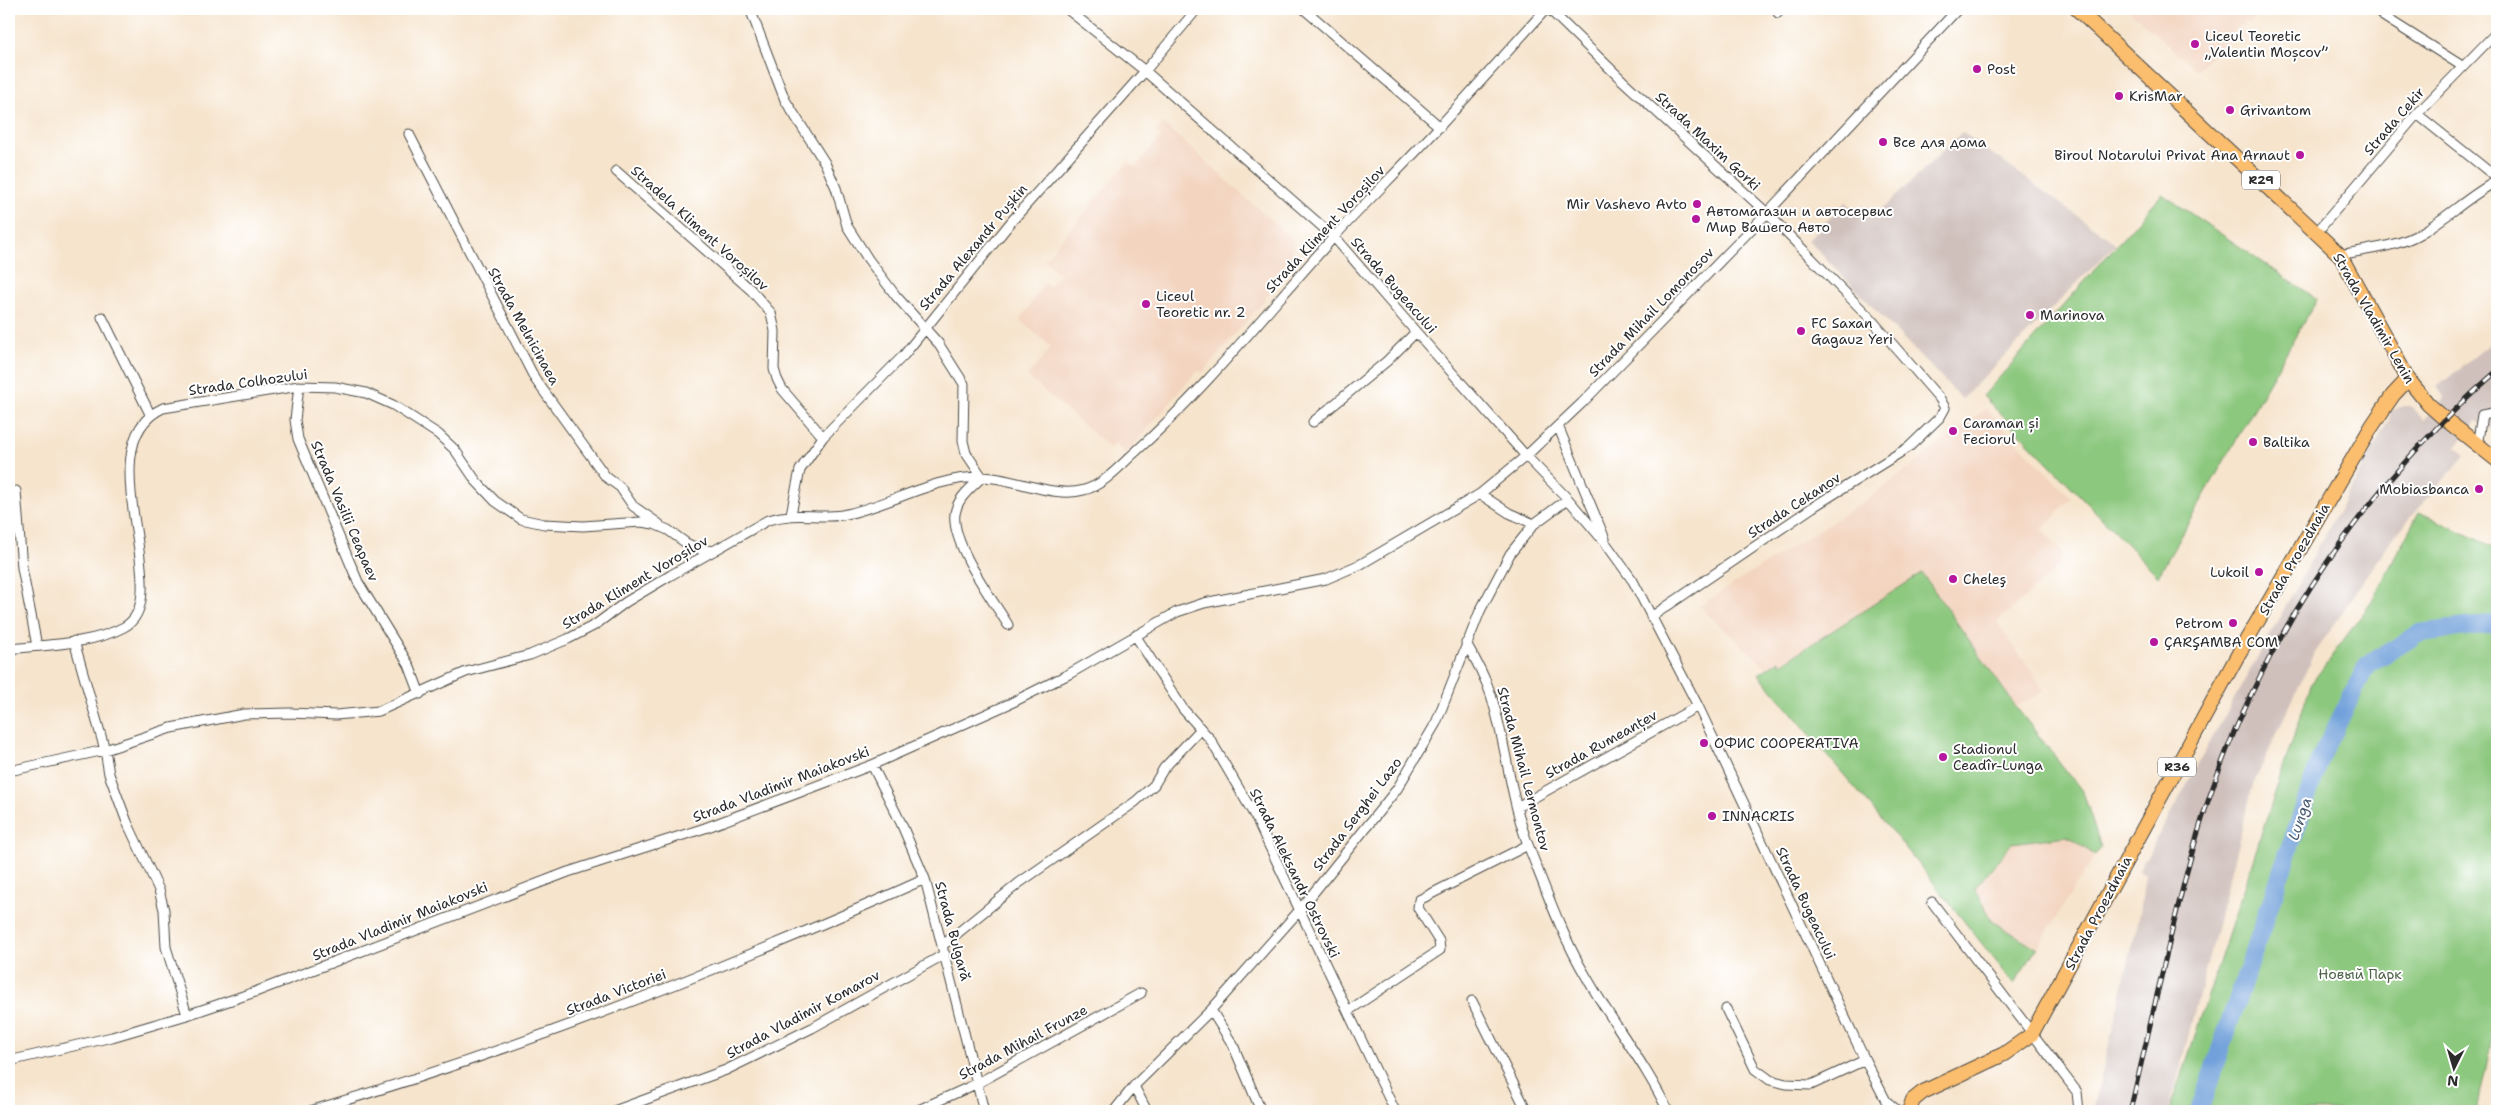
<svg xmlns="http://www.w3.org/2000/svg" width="2506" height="1120" viewBox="0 0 2506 1120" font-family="'Shantell Sans',sans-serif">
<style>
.built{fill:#f3d4bf}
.industrial{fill:#cfc0bb}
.green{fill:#8cc87e;stroke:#5c7a54}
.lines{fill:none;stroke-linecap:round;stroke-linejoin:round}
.river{stroke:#71a0da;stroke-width:18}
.street-casing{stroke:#494743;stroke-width:11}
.primary-casing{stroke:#494743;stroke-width:16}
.street{stroke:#fff;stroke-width:9}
.primary{stroke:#fbbd6e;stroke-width:14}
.rail-casing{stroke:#2b2b2b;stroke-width:5}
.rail{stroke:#fff;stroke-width:3;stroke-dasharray:9;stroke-linecap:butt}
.poi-dot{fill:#b5179e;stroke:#fff;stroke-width:2}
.labels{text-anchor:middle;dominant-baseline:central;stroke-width:4;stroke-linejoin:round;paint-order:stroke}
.shield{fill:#fff;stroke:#6b6b6b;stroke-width:1}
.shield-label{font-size:12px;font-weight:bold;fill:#2b2b2b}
.poi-label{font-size:14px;fill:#2b2b2b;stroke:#fff;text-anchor:start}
.street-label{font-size:14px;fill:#2b2b2b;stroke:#fff}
.park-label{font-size:14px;fill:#4d6248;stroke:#fff}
.water-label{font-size:15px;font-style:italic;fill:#475a71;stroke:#fff}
</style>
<rect width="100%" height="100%" fill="#fff"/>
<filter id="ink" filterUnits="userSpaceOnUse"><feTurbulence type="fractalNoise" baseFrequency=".02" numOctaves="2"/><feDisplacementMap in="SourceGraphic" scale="10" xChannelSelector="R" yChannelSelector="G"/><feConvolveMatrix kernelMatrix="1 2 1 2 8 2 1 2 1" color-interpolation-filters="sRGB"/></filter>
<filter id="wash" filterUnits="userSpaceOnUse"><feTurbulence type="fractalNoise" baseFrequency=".0096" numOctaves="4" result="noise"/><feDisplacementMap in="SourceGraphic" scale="20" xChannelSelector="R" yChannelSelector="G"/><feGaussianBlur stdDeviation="1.12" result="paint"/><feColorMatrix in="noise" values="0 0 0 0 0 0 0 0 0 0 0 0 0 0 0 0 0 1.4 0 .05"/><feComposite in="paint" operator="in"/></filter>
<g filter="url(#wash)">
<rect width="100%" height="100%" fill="#f6e4cc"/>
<path class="built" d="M 2128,9 L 2262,9 L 2250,23 L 2246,21 L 2196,70 Z
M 1163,123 L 1294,241 L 1291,268 L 1203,372 L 1197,371 L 1126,454 L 1114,444 L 1110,448 L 1027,376 L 1040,362 L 1051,347 L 1020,320 L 1044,283 L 1049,287 L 1060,274 L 1044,260 L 1128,162 L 1135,167 L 1161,137 L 1156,131 Z
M 1986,409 L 2071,498 L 2042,530 L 2063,553 L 2058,568 L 1997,622 L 2045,691 L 2016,707 L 1922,573 L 1781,664 L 1779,660 L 1767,668 L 1699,606 L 1868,499 Z
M 2056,836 L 2067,836 L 2095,855 L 2037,948 L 1993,922 L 1975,888 L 2012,843 L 2042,840 Z"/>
<path class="industrial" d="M 1962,132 L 2116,244 L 1962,399 L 1808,240 L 1846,202 L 1862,217 L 1885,207 Z
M 2497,338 L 2497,422 L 2491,430 L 2477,420 L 2456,446 L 2465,455 L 2389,543 L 2313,656 L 2253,785 L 2169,1111 L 2093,1111 L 2140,913 L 2145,874 L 2138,872 L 2389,420 L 2391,411 L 2403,406 L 2410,406 L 2424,420 L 2445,398 L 2437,387 Z"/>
<path class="green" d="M 2162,194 L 2317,299 L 2158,576 L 1983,396 Z
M 2419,512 L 2497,549 L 2497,1014 L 2477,1111 L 2170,1111 L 2311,684 L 2370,604 Z
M 1922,573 L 2016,707 L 2083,792 L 2101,847 L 2095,855 L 2067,836 L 2012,843 L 1975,888 L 1993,922 L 2037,948 L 2014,984 L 1909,852 L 1759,674 L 1779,660 L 1781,664 Z"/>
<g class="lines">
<path class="river" d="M 2199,1111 L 2321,757 L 2367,665 L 2420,633 L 2497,623"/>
</g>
</g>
<g filter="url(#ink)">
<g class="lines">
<g class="street-casing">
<path id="street" d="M 750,9 L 785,100 L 825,163 L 836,188 L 847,226 L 868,259 L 896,296 L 938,343 L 964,384 L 963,441 L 966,453 L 982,477 C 971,488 957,498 955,514 C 951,544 993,600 1008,625
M 1067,9 L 1145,71 L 1334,237 L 1416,332 L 1526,456 L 1568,499 L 1607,545 L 1633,581 L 1698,706 L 1865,1060 L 1886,1101 L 1898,1111
M 1304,9 L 1440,127
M 1549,9 L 1623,81 L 1767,213 L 1870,318 L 1940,399 L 1945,408 L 1940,417 L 1909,447 L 1813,507 L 1651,617
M 1777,9 L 1778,13
M 2377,9 L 2383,16 L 2462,66
M 2417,114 L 2497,178
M 409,134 L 535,379 L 606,477 L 620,487 L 633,506 L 659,524
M 616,171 L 751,290 L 771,313 L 775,331 L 774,369 L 777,379 L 782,389 L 823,437
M 2317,232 L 2417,114 L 2497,32
M 2340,255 C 2367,249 2398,247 2421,233 C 2448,217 2470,195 2497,181
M 102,317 L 150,414
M 299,386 L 295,420 L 298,439 L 358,582 L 409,665 L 420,694
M 1313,422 L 1387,361 L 1416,332
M 1558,426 L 1605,539
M 2477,446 L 2482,415 L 2497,412
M 16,491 L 22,568 L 37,646
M 1480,494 L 1509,513 L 1534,524
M 791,514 L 800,470 L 823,437 L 904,355 L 1011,222 L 1145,71 L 1197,9
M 1135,635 L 1183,709 L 1210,739 L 1256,818 L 1395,1111
M 74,641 L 105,750 L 109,774 L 127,822 L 159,890 L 164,910 L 166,947 L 187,1015
M 1466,643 C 1476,660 1485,677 1491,695 C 1507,746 1510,800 1530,850 C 1547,893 1563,938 1587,978 C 1613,1024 1645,1063 1668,1111
M 9,649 C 44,645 93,644 124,627 C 179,598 84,444 163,408 L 299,386 L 335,387 L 366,393 L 393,405 L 438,434 L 455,450 L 476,481 L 495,501 L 521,519 L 544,524 L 583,526 L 641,522 L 654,524 L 668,530 L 686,543 L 699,549 L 714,551
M 872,765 L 901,823 L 925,879 L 984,1111
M 9,771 L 105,750 L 171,728 L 244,714 L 290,713 L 336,715 L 379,711 L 466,672 L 530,655 L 568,639 L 595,625 L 626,602 L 671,575 L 768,520 C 798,511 815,519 842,515 C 890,506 932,477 981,477 C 1014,477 1053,499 1084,490 C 1103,485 1118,468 1132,455 C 1205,390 1267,311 1332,239 C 1367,201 1404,165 1439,127 C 1475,88 1511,48 1546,9
M 1517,807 L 1698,706
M 1932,902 L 2077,1092 L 2079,1111
M 943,945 L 1019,883 L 1135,802 L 1154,785 L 1164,768 L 1200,730
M 1472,1001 L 1527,1111
M 1726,1009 L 1755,1069 L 1770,1080 L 1786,1084 L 1811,1085 L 1865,1060
M 1211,1010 L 1233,1045 L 1261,1111
M 1348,1011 L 1440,950 L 1439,941 L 1418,908 L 1419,900 L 1528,845
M 9,1061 L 112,1037 L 187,1015 L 255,992 L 568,872 L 705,828 L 872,765 L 1011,703 L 1069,674 L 1177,612 L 1204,603 L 1326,579 L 1361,564 L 1480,494 L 1526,456 L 1582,403 L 1767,213 L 1958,9
M 1134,1086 L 1147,1111
M 310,1111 C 520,1049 725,969 925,879
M 614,1111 L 726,1070 L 812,1028 L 945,954
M 916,1111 L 978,1083 L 1141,993
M 1114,1111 L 1134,1086 L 1211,1010 L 1298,912 L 1397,789 L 1436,723 L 1480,611 L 1510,554 L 1534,524 L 1568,499"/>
</g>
<g class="primary-casing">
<path id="primary" d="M 2077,9 L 2340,255 L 2408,379 L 2428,404 L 2445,419 L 2497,460
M 1909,1111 L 1913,1100 L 1923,1092 L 2004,1054 L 2031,1035 L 2239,653 L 2372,426 L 2393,395 L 2408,379"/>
</g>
<use href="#street" class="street"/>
<use href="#primary" class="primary"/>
<g class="rail-casing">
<path id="rail" d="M 2130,1111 C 2152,1021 2170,929 2196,839 C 2250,656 2354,496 2497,371"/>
</g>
<use href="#rail" class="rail"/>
</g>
</g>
<g class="poi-dot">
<circle cx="2195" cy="44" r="5"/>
<circle cx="1977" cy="69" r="5"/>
<circle cx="2119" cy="96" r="5"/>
<circle cx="2230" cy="110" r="5"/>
<circle cx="1883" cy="142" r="5"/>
<circle cx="2300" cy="155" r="5"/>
<circle cx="1697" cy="204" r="5"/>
<circle cx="1696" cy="219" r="5"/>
<circle cx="1146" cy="304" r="5"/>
<circle cx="2030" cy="315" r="5"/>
<circle cx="1801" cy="331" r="5"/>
<circle cx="1953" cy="431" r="5"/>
<circle cx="2253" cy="442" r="5"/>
<circle cx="2479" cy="489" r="5"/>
<circle cx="2259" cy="572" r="5"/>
<circle cx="1953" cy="579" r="5"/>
<circle cx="2233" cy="623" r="5"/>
<circle cx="2154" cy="642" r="5"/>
<circle cx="1704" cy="743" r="5"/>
<circle cx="1943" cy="757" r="5"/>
<circle cx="1712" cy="816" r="5"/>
</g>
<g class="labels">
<g class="shield">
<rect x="2242" y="170.5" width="38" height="19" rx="4"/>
<rect x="2158" y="757.5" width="38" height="19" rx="4"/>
</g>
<g class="shield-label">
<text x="2261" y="180">R29</text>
<text x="2177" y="767">R36</text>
</g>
<g class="poi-label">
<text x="2205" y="36">Liceul Teoretic<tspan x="2205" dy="16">„Valentin Moșcov”</tspan></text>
<text x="1987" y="69">Post</text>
<text x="2129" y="96">KrisMar</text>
<text x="2240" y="110">Grivantom</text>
<text x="1893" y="142">Все для дома</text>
<text x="2290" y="155" text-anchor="end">Biroul Notarului Privat Ana Arnaut</text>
<text x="1687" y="204" text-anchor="end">Mir Vashevo Avto</text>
<text x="1706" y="211">Автомагазин и автосервис<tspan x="1706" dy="16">Мир Вашего Авто</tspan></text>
<text x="1156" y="296">Liceul<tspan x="1156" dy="16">Teoretic nr. 2</tspan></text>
<text x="2040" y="315">Marinova</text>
<text x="1811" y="323">FC Saxan<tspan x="1811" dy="16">Gagauz Yeri</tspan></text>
<text x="1963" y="423">Caraman și<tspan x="1963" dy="16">Feciorul</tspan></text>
<text x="2263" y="442">Baltika</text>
<text x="2469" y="489" text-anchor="end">Mobiasbanca</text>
<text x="2249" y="572" text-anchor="end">Lukoil</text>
<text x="1963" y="579">Cheleş</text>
<text x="2223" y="623" text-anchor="end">Petrom</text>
<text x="2164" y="642">ÇARŞAMBA COM</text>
<text x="1714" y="743">ОФИС COOPERATIVA</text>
<text x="1953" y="749">Stadionul<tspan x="1953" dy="16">Ceadîr-Lunga</tspan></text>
<text x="1722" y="816">INNACRIS</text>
</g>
<g class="street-label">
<text transform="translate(2394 121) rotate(-49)">Strada Cekir</text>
<text transform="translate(1708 141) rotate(43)">Strada Maxim Gorki</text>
<text transform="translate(700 228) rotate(42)">Stradela Kliment Voroșilov</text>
<text transform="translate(1325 229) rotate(-47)">Strada Kliment Voroșilov</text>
<text transform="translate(973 247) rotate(-50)">Strada Alexandr Pușkin</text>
<text transform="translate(1394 285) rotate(49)">Strada Bugeacului</text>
<text transform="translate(1651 312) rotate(-46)">Strada Mihail Lomonosov</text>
<text transform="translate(2374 318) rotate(60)">Strada Vladimir Lenin</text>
<text transform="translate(524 326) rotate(61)">Strada Melnicinaea</text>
<text transform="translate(248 382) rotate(-8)">Strada Colhozului</text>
<text transform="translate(1794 505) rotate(-33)">Strada Cekanov</text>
<text transform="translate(345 511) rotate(67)">Strada Vasilii Ceapaev</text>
<text transform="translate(2294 559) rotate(-60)">Strada Proezdnaia</text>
<text transform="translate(635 582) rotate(-31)">Strada Kliment Voroșilov</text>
<text transform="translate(1601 744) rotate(-29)">Strada Rumeanțev</text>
<text transform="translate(1524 769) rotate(75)">Strada Mihail Lermontov</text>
<text transform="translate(781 784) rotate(-21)">Strada Vladimir Maiakovski</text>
<text transform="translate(1357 814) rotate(-53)">Strada Serghei Lazo</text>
<text transform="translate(1295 873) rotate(64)">Strada Aleksandr Ostrovski</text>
<text transform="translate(1806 903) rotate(65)">Strada Bugeacului</text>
<text transform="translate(2098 913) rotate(-62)">Strada Proezdnaia</text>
<text transform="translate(400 921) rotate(-22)">Strada Vladimir Maiakovski</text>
<text transform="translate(953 931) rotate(75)">Strada Bulgară</text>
<text transform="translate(616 992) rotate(-21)">Strada Victoriei</text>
<text transform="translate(803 1014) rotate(-28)">Strada Vladimir Komarov</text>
<text transform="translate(1023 1042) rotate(-28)">Strada Mihail Frunze</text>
</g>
<g class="park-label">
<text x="2360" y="974">Новый Парк</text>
</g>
<g class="water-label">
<text transform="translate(2300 819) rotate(-71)">Lunga</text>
</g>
</g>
<rect width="2506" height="1120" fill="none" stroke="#fff" stroke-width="30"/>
<g transform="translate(2454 1068) rotate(185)" stroke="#ffffff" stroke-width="4" paint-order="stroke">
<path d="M0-4L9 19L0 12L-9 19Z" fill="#2b2b2b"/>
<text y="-8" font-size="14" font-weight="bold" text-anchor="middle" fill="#2b2b2b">N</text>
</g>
</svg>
